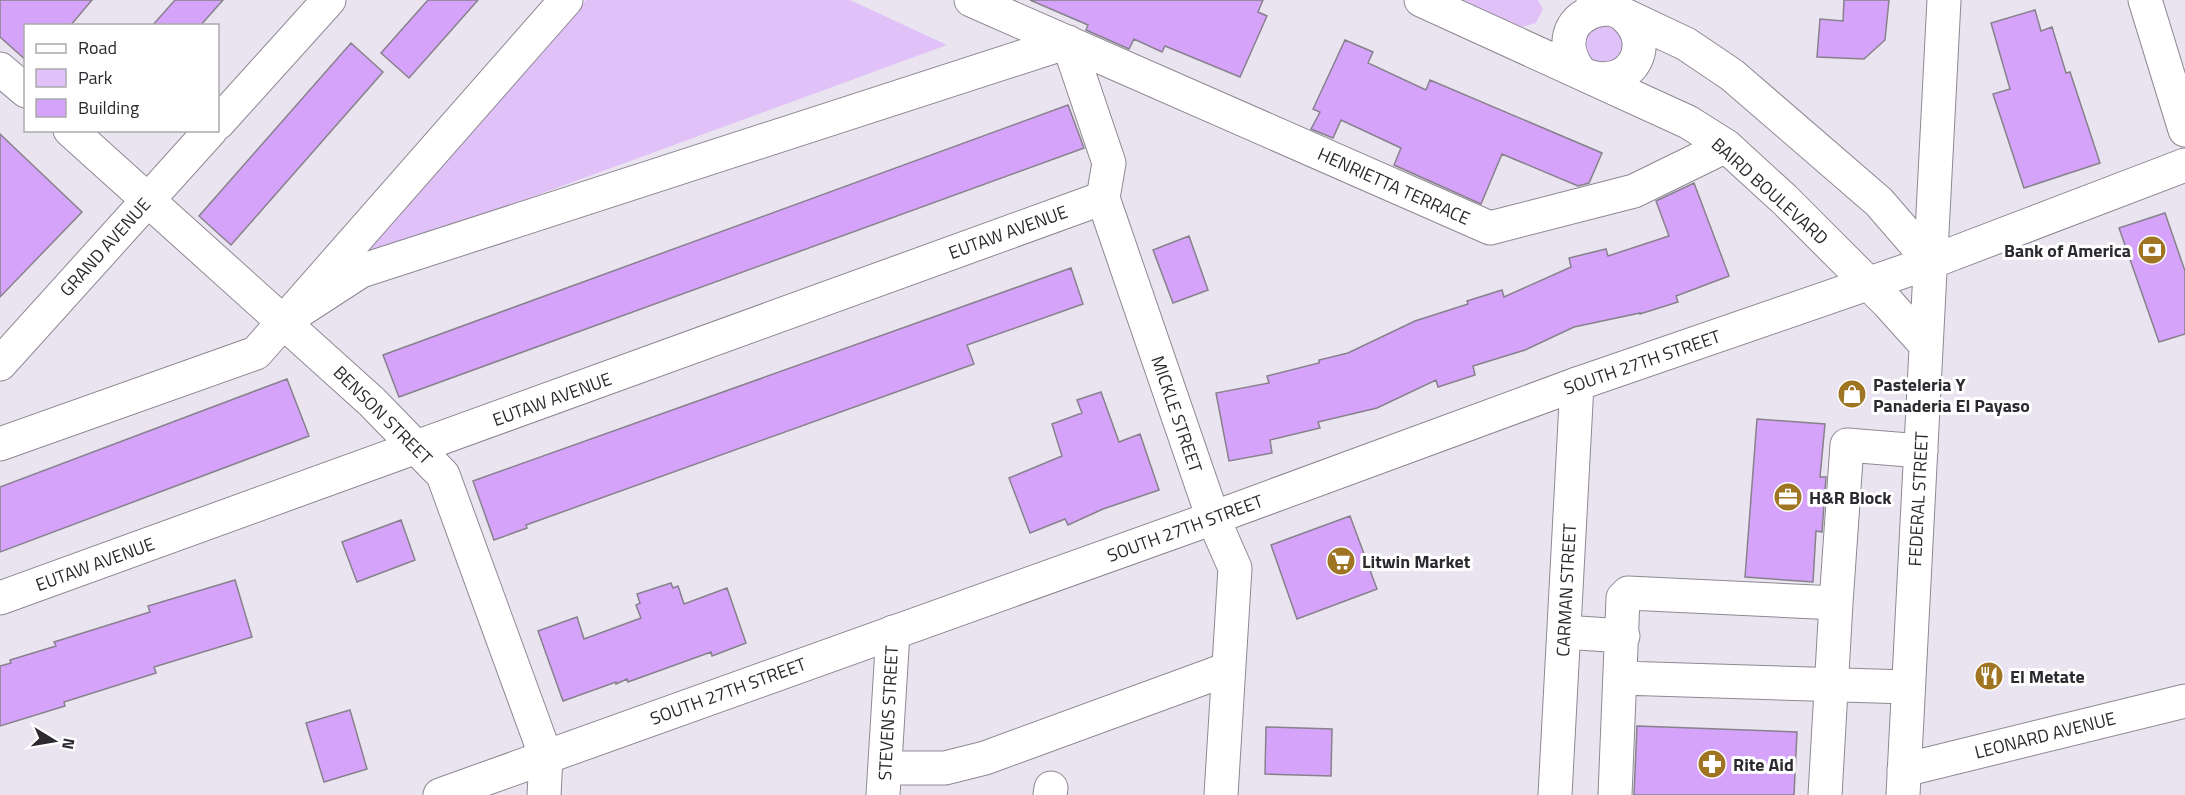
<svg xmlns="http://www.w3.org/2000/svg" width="2185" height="795" viewBox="0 0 2185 795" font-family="'Titillium Web',sans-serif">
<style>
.green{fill:#e0c2f8}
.building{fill:#d5a4fa;stroke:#87818c;stroke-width:1.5}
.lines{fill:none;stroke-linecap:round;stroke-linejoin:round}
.minor-casing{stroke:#8e8893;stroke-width:35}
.major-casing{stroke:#8e8893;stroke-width:35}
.minor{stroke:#fff;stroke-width:33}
.major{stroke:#fff;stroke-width:33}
.labels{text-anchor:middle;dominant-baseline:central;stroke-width:6;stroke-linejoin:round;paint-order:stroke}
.street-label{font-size:18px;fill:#2d2a2f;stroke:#fff}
.poi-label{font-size:18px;font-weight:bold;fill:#2d2a2f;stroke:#fff;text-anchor:start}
</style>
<rect width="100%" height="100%" fill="#eae4f0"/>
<path class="green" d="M 586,0 L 850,0 L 947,45 L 349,264 Z
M 1459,0 L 1538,0 L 1543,9 L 1536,23 L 1522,27 Z
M1585 44a19 19 0 1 1 38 0a19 19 0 1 1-38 0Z"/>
<path class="building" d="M 0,0 L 92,0 L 70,26 L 26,26 L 26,60 L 0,37 Z
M 175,0 L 223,0 L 200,26 L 152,26 Z
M 428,0 L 478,0 L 409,78 L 381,53 Z
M 1030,0 L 1263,0 L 1258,12 L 1267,16 L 1240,77 L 1165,46 L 1162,52 L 1134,39 L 1129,49 L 1086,30 L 1088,25 Z
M 1844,0 L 1889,0 L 1885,40 L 1864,59 L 1817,57 L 1820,19 L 1843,21 Z
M 2035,10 L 2041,31 L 2052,27 L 2066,73 L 2070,72 L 2100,163 L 2024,188 L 1993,94 L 2010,89 L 1991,23 Z
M 1345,40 L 1373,52 L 1368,63 L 1426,90 L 1430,80 L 1602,153 L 1589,183 L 1578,186 L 1502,154 L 1481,204 L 1394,165 L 1401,148 L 1341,120 L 1333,138 L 1311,129 L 1320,112 L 1313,109 Z
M 351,43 L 383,72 L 231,245 L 199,216 Z
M 1068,105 L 1084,148 L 399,397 L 383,355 Z
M 0,134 L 82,212 L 0,297 Z
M 1694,183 L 1729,276 L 1676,296 L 1678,302 L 1640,314 L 1640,313 L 1574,327 L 1525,350 L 1473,366 L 1475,375 L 1438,387 L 1436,380 L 1377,408 L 1318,422 L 1320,428 L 1270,440 L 1272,453 L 1229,461 L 1216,393 L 1269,383 L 1267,376 L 1319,363 L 1319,360 L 1348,353 L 1415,321 L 1468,304 L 1467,301 L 1502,290 L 1504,297 L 1571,267 L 1569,258 L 1606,249 L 1608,256 L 1669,236 L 1656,201 Z
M 2165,213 L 2185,271 L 2185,334 L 2159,342 L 2119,228 Z
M 1189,236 L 1208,290 L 1173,303 L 1153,250 Z
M 1071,268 L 1083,304 L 967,345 L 974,364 L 526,525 L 527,528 L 494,540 L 473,481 Z
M 287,379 L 309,436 L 0,552 L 0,487 Z
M 1101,392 L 1119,442 L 1140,434 L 1159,490 L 1103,509 L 1068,525 L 1065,519 L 1030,533 L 1009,478 L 1062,456 L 1052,424 L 1082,413 L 1077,400 Z
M 1757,419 L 1825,424 L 1820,477 L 1826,477 L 1822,532 L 1816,531 L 1813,582 L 1745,577 Z
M 1350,516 L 1377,589 L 1297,619 L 1271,545 Z
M 401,520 L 415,560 L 357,582 L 342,542 Z
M 235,580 L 252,637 L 154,667 L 156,673 L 64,702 L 65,706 L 0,726 L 0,666 L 11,663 L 10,660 L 56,646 L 54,642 L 150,612 L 148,606 Z
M 671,583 L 673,588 L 678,586 L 684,604 L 727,588 L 746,643 L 712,656 L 711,652 L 628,682 L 627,679 L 616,684 L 616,682 L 563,701 L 538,631 L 577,617 L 584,639 L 641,618 L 636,605 L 640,603 L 637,594 Z
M 350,710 L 367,769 L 324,782 L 306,723 Z
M 1637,726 L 1797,732 L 1794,795 L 1634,795 Z
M 1266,727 L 1332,729 L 1331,776 L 1265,774 Z"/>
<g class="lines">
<g class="minor-casing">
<path id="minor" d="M 971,0 L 1490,228 L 1634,191 L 1726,146
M 2145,0 L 2185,130
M 1068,42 L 1109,163 L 1103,198 L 1213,518 L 1235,568 L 1221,795
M 0,69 L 26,91
M 218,123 L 329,0
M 70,130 L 372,402 L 443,475 L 546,757 L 544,795
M 284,321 L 361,271 L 1068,42
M 0,364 L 211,130
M 0,444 L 256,353 L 566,0
M 0,598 L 1103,198
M 1836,603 L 1847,445 L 1921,451
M 1564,632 L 1623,636
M 1621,678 L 1908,687
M 885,768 L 945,768 L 985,758 L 1228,669
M 1904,770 L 2185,701
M 883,795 L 893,632
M 1050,795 L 1051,788
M 1555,795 L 1577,384
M 1615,795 L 1623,598 L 1628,593 L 1836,603 L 1825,795"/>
</g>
<g class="major-casing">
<path id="major" d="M 1421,0 L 1688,122 L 1726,146 L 1784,199 L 1888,303 L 1925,344
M 1593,0 L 1686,44 L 1732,75 L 1879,202 L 1931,262
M 1580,72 C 1556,41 1573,8 1612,9
M 1587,76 C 1634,91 1658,40 1621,13
M 440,795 L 1213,518 L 1577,384 L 1931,262 L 2185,165
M 1903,795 L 1944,0"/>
</g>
<use href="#minor" class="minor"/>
<use href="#major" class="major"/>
</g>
<defs>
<g id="bank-disc" transform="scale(1.5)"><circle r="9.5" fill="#9f7423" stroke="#fff"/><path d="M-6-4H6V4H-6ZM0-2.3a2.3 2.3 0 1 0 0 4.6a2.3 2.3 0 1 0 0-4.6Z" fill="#fff"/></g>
<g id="shop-disc" transform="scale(1.5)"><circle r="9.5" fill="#9f7423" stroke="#fff"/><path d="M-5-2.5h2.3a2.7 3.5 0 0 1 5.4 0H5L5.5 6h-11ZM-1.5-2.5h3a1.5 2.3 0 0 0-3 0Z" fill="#fff"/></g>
<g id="office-disc" transform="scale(1.5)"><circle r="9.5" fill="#9f7423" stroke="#fff"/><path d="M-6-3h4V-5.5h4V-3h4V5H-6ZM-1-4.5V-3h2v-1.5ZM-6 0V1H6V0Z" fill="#fff"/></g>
<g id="supermarket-disc" transform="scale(1.5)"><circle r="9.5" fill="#9f7423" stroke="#fff"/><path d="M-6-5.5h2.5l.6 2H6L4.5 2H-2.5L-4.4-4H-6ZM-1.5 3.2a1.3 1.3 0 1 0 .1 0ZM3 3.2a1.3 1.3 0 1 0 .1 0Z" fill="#fff"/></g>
<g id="restaurant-disc" transform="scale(1.5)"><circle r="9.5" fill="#9f7423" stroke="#fff"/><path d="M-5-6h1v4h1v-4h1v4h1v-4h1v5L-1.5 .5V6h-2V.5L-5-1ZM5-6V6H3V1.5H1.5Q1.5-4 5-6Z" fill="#fff"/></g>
<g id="pharmacy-disc" transform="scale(1.5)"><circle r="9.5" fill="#9f7423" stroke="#fff"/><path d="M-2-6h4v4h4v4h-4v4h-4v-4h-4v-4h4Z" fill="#fff"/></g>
</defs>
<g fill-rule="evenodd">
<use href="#bank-disc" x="2152" y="250"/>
<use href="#shop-disc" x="1852" y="394"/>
<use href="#office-disc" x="1788" y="497"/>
<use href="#supermarket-disc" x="1341" y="561"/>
<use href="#restaurant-disc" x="1989" y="676"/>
<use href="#pharmacy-disc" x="1712" y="764"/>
</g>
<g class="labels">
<g class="street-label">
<text transform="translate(1394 186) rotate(24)">HENRIETTA TERRACE</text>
<text transform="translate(1770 191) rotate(42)">BAIRD BOULEVARD</text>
<text transform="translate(1008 232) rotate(-20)">EUTAW AVENUE</text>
<text transform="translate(105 247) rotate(-48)">GRAND AVENUE</text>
<text transform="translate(1642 362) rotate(-19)">SOUTH 27TH STREET</text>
<text transform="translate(552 399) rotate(-20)">EUTAW AVENUE</text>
<text transform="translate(1177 414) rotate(71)">MICKLE STREET</text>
<text transform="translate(383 415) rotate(45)">BENSON STREET</text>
<text transform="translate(1918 499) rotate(-87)">FEDERAL STREET</text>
<text transform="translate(1185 528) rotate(-20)">SOUTH 27TH STREET</text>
<text transform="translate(95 564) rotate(-20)">EUTAW AVENUE</text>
<text transform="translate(1566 590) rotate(-87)">CARMAN STREET</text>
<text transform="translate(728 691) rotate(-20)">SOUTH 27TH STREET</text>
<text transform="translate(888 713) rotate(-87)">STEVENS STREET</text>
<text transform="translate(2045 735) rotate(-14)">LEONARD AVENUE</text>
</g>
<g class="poi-label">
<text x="2131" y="250" text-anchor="end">Bank of America</text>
<text x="1873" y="384">Pasteleria Y<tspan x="1873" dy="21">Panaderia El Payaso</tspan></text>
<text x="1809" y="497">H&amp;R Block</text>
<text x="1362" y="561">Litwin Market</text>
<text x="2010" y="676">El Metate</text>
<text x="1733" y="764">Rite Aid</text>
</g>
</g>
<rect x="24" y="24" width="195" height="108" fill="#ffffff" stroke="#abaaac" stroke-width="1.5"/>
<rect x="36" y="44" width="30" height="9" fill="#ffffff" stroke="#abaaac" stroke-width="1.5"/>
<text x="78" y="54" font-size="18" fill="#2d2a2f">Road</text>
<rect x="36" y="69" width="30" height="18" fill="#e0c2f8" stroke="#abaaac" stroke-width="1.5"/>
<text x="78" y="84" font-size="18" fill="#2d2a2f">Park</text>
<rect x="36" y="99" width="30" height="18" fill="#d5a4fa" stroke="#abaaac" stroke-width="1.5"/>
<text x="78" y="114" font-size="18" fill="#2d2a2f">Building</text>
<g transform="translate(54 741) rotate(101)" stroke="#ffffff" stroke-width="4.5" paint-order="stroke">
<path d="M0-4.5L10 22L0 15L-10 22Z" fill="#2d2a2f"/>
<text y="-9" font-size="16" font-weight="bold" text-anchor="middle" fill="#2d2a2f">N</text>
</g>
</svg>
